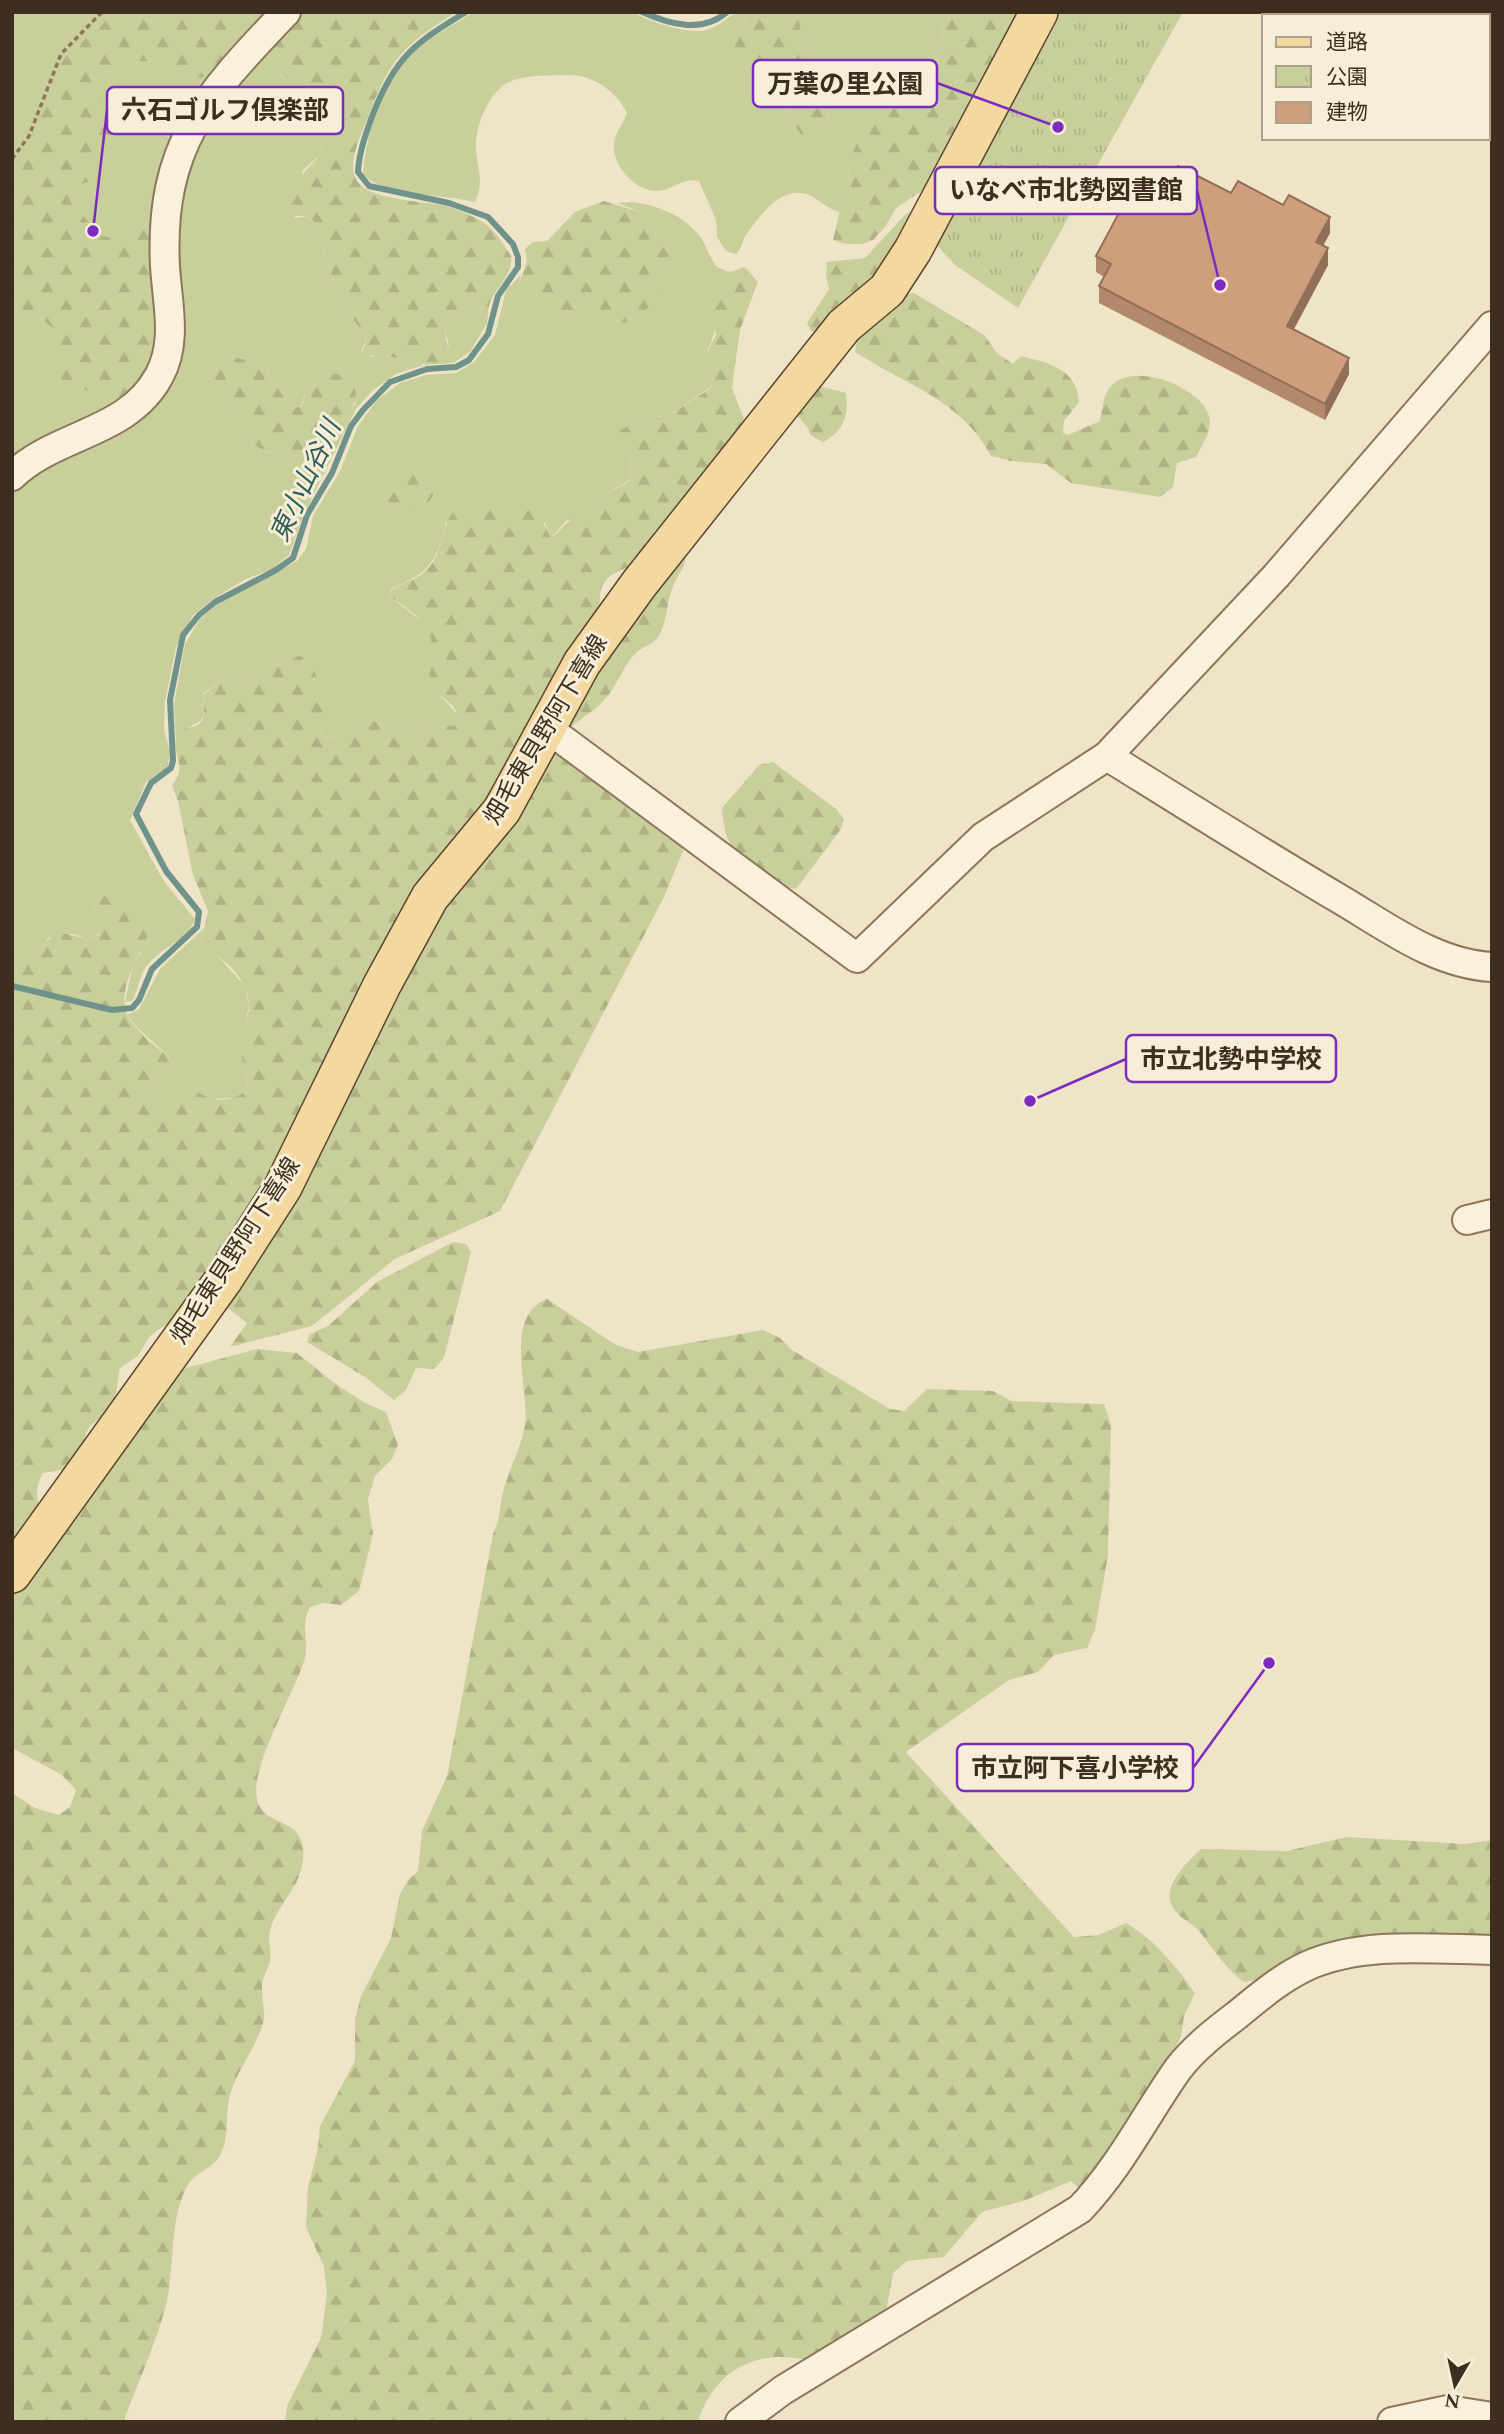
<svg xmlns="http://www.w3.org/2000/svg" width="1504" height="2434" viewBox="0 0 1504 2434" font-family="Spectral,'Noto Sans JP',serif">
<style>
.green{fill:#c9cf9b;fill-rule:evenodd}
.forest{fill:url(#forest-firs)}
.park{fill:url(#park-tufts)}
.lines{fill:none;stroke-linecap:round;stroke-linejoin:round}
.stream{stroke:#6f938a;stroke-width:6}
.minor-casing{stroke:#8d765c;stroke-width:32}
.major-casing{stroke:#5b4430;stroke-width:40}
.path{stroke:#8d765c;stroke-width:3.5;stroke-dasharray:5 3.5;stroke-linecap:butt}
.minor{stroke:#faf1dc;stroke-width:28}
.major{stroke:#f3d9a0;stroke-width:37}
.wall{fill:#b2896c}
.shaded-wall{fill:#916f58}
.building{fill:#cf9f7d;stroke:#916f58;stroke-width:2}
.labels{text-anchor:middle;dominant-baseline:central;stroke-width:6;stroke-linejoin:round;paint-order:stroke}
.street-label{font-size:24px;fill:#3d2e20;stroke:#f7eed8}
.water-label{font-size:26px;font-style:italic;fill:#2f5d5a;stroke:#f7eed8}
.leader{fill:none;stroke:#7b2cbf;stroke-width:2.5}
.callout-dot{fill:#7b2cbf;stroke:#f7eed8;stroke-width:2.5}
.callout{fill:#f7eed8;stroke:#7b2cbf;stroke-width:2.5}
.callout-label{font-size:26px;text-anchor:middle;font-weight:bold;fill:#3d2e20}
</style>
<defs>
<pattern id="forest-firs" width="22" height="20" patternUnits="userSpaceOnUse" patternTransform="scale(1.75)"><rect width="22" height="20" fill="#c9cf9b"/><path d="M5 1l3.5 6h-7zM16 11l3.5 6h-7z" fill="#aeb285"/></pattern>
<pattern id="park-tufts" width="24" height="20" patternUnits="userSpaceOnUse" patternTransform="scale(1.75)"><rect width="24" height="20" fill="#c9cf9b"/><path d="M3 7l-1-3M5 7V3M7 7l1-3M15 17l-1-3M17 17v-4M19 17l1-3" fill="none" stroke="#aeb285"/></pattern>
</defs>
<rect width="100%" height="100%" fill="#f0e4c8"/>
<path class="green" d="M 12,12 L 294,12 L 279,74 L 291,84 C 294,118 316,119 323,152 L 303,170 L 295,218 L 308,216 L 316,224 L 340,302 L 367,338 L 361,351 L 371,357 L 382,355 L 424,365 L 449,345 L 445,331 L 448,322 L 489,306 L 487,323 L 470,352 L 453,363 L 424,365 L 396,374 L 372,391 L 356,409 L 303,516 L 289,555 L 272,569 L 244,580 L 210,601 L 193,615 L 176,647 L 165,702 L 164,730 L 170,752 L 168,767 L 146,782 L 130,820 L 163,880 L 195,919 C 187,942 156,949 144,970 C 139,979 138,991 132,1001 L 125,1002 L 133,964 L 141,952 L 94,903 L 99,933 L 89,939 L 72,934 L 49,937 L 37,954 L 30,958 L 12,933 ZM 268,369 L 270,379 L 293,408 L 301,406 L 310,380 L 356,403 L 323,444 L 288,461 L 251,444 L 234,406 L 224,397 Z
M 474,12 L 633,12 C 646,21 690,35 706,30 C 727,24 726,12 750,12 L 741,28 L 739,57 L 755,70 L 773,95 L 786,104 L 794,126 L 830,123 L 821,89 L 807,78 L 816,58 L 801,30 L 797,12 L 927,12 L 944,28 L 941,55 L 908,85 L 887,93 L 879,103 L 848,168 L 851,191 L 841,205 L 842,213 C 828,210 822,201 809,195 C 782,184 760,215 746,235 C 742,241 742,248 736,254 L 726,251 L 717,237 L 716,220 L 699,181 C 681,177 674,190 658,191 C 635,192 611,164 614,143 C 615,133 624,123 627,113 C 616,91 593,74 566,75 C 548,76 524,74 507,83 C 487,96 475,127 476,149 C 477,173 485,178 475,202 C 447,195 380,195 363,174 C 366,136 380,86 407,59 C 426,39 451,26 474,12 Z
M 631,202 C 655,205 680,213 697,233 C 706,243 709,257 717,267 L 730,272 C 716,297 721,326 707,351 L 714,372 L 711,387 L 671,414 L 636,422 L 618,442 L 632,461 L 629,480 L 599,499 L 592,512 L 566,521 L 551,538 L 545,523 L 446,522 C 438,560 429,574 392,588 L 389,596 L 424,623 L 435,643 L 432,661 L 437,692 L 460,717 L 455,725 L 401,733 L 369,719 L 338,738 L 320,737 C 328,695 320,691 298,656 L 245,679 L 221,682 L 203,693 C 208,735 192,715 176,740 L 174,704 L 185,644 L 200,619 L 216,605 L 297,561 L 306,549 L 313,516 L 340,471 L 358,426 L 377,400 L 400,383 L 426,375 L 456,373 L 474,362 L 495,335 L 506,290 L 521,275 L 519,284 L 544,291 C 570,331 570,305 598,313 C 603,314 609,320 613,323 L 667,245 L 640,212 L 618,203 Z
M 204,928 L 201,943 L 203,949 L 214,952 L 245,986 L 249,1005 L 241,1050 L 248,1089 L 238,1098 L 156,1100 L 149,1089 L 175,1066 C 162,1045 140,1035 127,1015 L 139,1009 L 160,969 Z"/>
<path class="forest" d="M 116,12 L 279,12 L 222,70 L 206,77 L 192,78 L 148,61 L 121,62 L 95,87 L 96,97 L 122,110 L 130,120 L 125,135 L 105,155 L 88,182 L 73,186 L 70,201 L 100,235 L 115,239 L 134,224 L 150,219 L 162,232 L 163,321 L 148,373 L 118,406 L 76,385 L 49,387 L 40,378 C 45,369 52,365 57,357 C 73,332 32,310 12,309 L 12,164 L 28,147 L 52,79 L 66,56 Z
M 294,12 L 457,12 C 406,43 390,58 369,115 C 363,131 348,159 355,177 C 365,202 426,200 450,207 C 461,211 474,216 484,223 C 495,230 504,245 511,256 C 514,276 494,288 489,306 L 448,322 L 445,331 L 449,355 C 428,374 408,358 384,356 C 376,355 369,357 361,355 L 367,338 L 340,302 L 316,224 L 308,216 L 284,216 L 281,204 C 292,182 308,170 323,151 C 315,119 294,118 291,84 C 257,56 267,40 294,12 Z
M 750,12 L 797,12 L 801,30 L 816,58 L 807,78 L 821,89 L 830,123 L 827,131 L 814,139 L 802,135 L 794,126 L 786,104 L 773,95 L 755,70 L 739,57 L 733,43 Z
M 927,12 L 1028,12 L 934,183 L 896,208 L 885,227 L 873,240 L 862,244 L 845,244 L 833,240 L 841,205 L 851,191 L 848,168 L 855,147 L 879,103 L 887,93 L 908,85 L 941,55 L 944,28 Z
M 1325,12 L 1492,12 L 1492,130 L 1488,127 L 1488,16 L 1329,16 Z
M 604,201 L 640,212 L 668,245 L 671,266 L 649,307 L 633,322 L 613,323 L 597,313 L 562,315 C 548,300 545,286 523,288 L 519,284 L 527,261 L 525,249 L 533,242 L 547,241 L 575,212 Z
M 924,202 L 894,262 L 828,334 L 811,331 L 807,323 L 829,289 L 826,277 L 827,262 L 865,258 L 905,215 Z
M 745,267 L 758,282 L 740,330 L 732,388 L 744,419 L 741,432 L 636,564 C 607,576 598,577 600,613 L 275,1175 L 186,1314 L 159,1329 L 149,1337 L 138,1356 L 120,1368 C 117,1378 118,1391 114,1401 C 104,1424 81,1419 85,1450 L 67,1469 L 43,1473 C 35,1488 36,1498 41,1513 L 12,1554 L 12,933 L 31,957 L 56,932 L 89,939 L 99,934 L 94,903 L 101,895 C 122,903 141,908 150,931 C 140,954 117,988 127,1015 C 129,1021 139,1030 144,1036 C 155,1048 165,1050 175,1066 L 149,1089 L 156,1100 L 197,1092 C 214,1102 233,1103 248,1089 C 247,1076 242,1063 241,1051 C 240,1037 248,1021 249,1007 C 250,983 226,956 203,949 L 201,943 L 208,911 L 193,875 L 178,801 L 172,786 C 174,782 179,776 179,771 C 181,761 173,749 176,739 C 184,716 209,744 203,694 L 221,682 L 245,679 L 298,656 L 311,658 L 325,709 L 320,737 L 338,738 L 369,719 L 401,733 L 455,725 L 459,717 L 453,706 L 428,685 C 437,633 434,626 389,596 L 393,588 C 408,582 423,577 433,562 C 449,536 439,501 482,503 C 493,504 501,513 506,522 L 517,506 C 537,512 543,519 551,538 C 569,524 567,516 592,512 L 599,499 L 629,481 L 632,461 L 618,442 L 620,430 L 636,422 L 671,414 L 711,388 L 714,372 L 707,352 L 716,335 C 709,315 720,290 730,272 Z
M 914,293 L 984,335 L 997,353 L 1013,364 L 1021,356 C 1049,363 1077,369 1079,402 L 1064,421 L 1063,433 L 1068,435 L 1100,421 C 1102,412 1103,398 1108,390 C 1128,358 1201,386 1209,416 C 1213,430 1202,445 1196,457 L 1177,463 L 1173,487 L 1160,497 L 1071,483 L 1046,464 L 1011,461 L 991,456 C 962,400 904,384 855,352 L 857,341 L 901,294 Z
M 227,356 L 266,364 L 270,379 L 293,408 L 302,406 C 305,398 306,385 311,379 C 320,367 343,375 353,381 C 367,412 317,458 288,461 L 251,444 L 234,406 L 224,397 L 204,392 L 200,373 L 205,364 Z
M 815,385 L 846,393 C 849,416 843,432 823,442 L 810,435 L 808,428 L 792,409 Z
M 418,467 C 474,507 362,539 390,476 Z
M 682,550 C 691,563 679,571 674,584 C 666,601 668,620 659,636 C 654,644 644,646 637,652 C 623,664 619,683 607,697 C 596,711 579,719 566,731 L 563,717 Z
M 547,749 L 564,750 L 686,844 L 664,897 L 500,1211 L 395,1259 L 312,1326 L 230,1347 L 247,1323 L 220,1302 L 440,901 Z
M 773,762 L 836,809 L 844,819 L 841,829 L 796,889 C 775,887 739,859 729,841 C 724,832 723,818 722,808 L 759,765 Z
M 453,1242 L 466,1244 L 471,1252 L 444,1358 L 434,1369 L 416,1368 L 406,1390 L 394,1400 L 365,1377 L 307,1342 L 310,1334 L 328,1326 L 377,1282 Z
M 547,1299 L 616,1345 L 638,1352 L 763,1330 L 780,1338 L 792,1350 L 890,1409 L 904,1411 L 927,1389 L 993,1391 L 1011,1401 L 1104,1404 L 1111,1425 L 1108,1555 L 1095,1630 L 1087,1648 L 1054,1655 L 1038,1672 L 1009,1680 L 906,1752 L 1074,1937 L 1099,1935 L 1126,1923 C 1156,1941 1175,1965 1195,1993 L 1184,2016 L 1181,2037 L 1159,2076 L 1080,2189 L 1071,2181 L 1026,2200 L 982,2212 L 944,2257 L 907,2261 L 893,2273 L 886,2312 L 806,2360 C 755,2348 713,2372 698,2422 L 285,2422 L 287,2406 L 321,2338 L 327,2294 L 324,2267 L 306,2227 L 308,2187 L 318,2148 L 320,2126 L 355,2061 L 355,2019 L 361,1996 L 391,1938 L 400,1894 L 408,1880 L 418,1871 L 422,1831 L 447,1776 L 493,1534 C 501,1518 499,1508 503,1492 C 509,1469 521,1449 525,1425 C 530,1392 502,1316 547,1299 Z
M 257,1349 L 297,1353 L 333,1382 L 365,1403 L 386,1412 L 398,1445 L 392,1459 L 375,1476 L 368,1499 L 373,1534 L 359,1591 L 341,1605 L 323,1603 L 310,1607 C 300,1624 309,1640 305,1658 C 296,1691 246,1772 258,1803 C 268,1829 308,1816 303,1860 C 299,1891 279,1901 270,1930 C 267,1941 272,1951 270,1961 C 267,1972 261,1979 262,1991 C 262,2003 266,2012 263,2023 C 256,2048 237,2070 230,2095 C 224,2115 231,2138 219,2157 C 212,2169 194,2173 188,2185 C 169,2216 175,2269 166,2305 C 157,2340 141,2375 128,2410 L 123,2422 L 12,2422 L 12,1793 L 35,1808 L 59,1815 L 70,1807 L 76,1790 L 62,1775 L 12,1748 L 12,1596 L 171,1372 Z
M 1347,1837 L 1465,1844 L 1492,1840 L 1492,1938 L 1244,1982 C 1225,1968 1214,1950 1200,1932 C 1194,1925 1185,1921 1178,1914 C 1155,1892 1185,1864 1201,1849 L 1287,1851 Z"/>
<path class="park" d="M 1060,12 L 1183,12 L 1018,308 L 955,265 L 934,242 Z"/>
<g class="lines">
<path class="stream" d="M 642,12 C 669,24 702,34 727,12
M 12,986 L 112,1010 L 132,1008 L 139,1000 L 152,969 L 197,927 L 199,912 L 166,871 L 136,814 L 151,783 L 171,768 L 173,761 L 170,700 L 183,635 L 199,615 L 215,602 L 276,570 L 293,558 L 307,515 L 332,473 L 351,426 L 363,410 L 390,382 L 427,369 L 456,367 L 469,360 L 488,334 L 498,296 L 518,267 L 518,257 L 513,244 L 488,217 L 449,203 L 369,186 L 358,172 C 359,152 366,133 373,114 C 395,57 415,43 466,12"/>
<g class="minor-casing">
<path id="minor" d="M 12,476 C 56,433 128,434 159,376 C 178,342 167,302 165,266 C 159,144 208,94 286,12
M 547,728 L 857,958 L 983,837 L 1107,756 L 1276,576 L 1492,326
M 1107,756 C 1184,804 1260,852 1338,898 C 1386,926 1435,964 1492,967
M 1467,1220 L 1492,1214
M 740,2422 L 783,2390 L 1080,2209 C 1120,2167 1145,2116 1178,2069 C 1194,2048 1216,2031 1237,2015 C 1259,1997 1281,1978 1307,1966 C 1363,1941 1432,1949 1492,1950
M 1392,2422 L 1448,2410 L 1492,2417"/>
</g>
<g class="major-casing">
<path id="major" d="M 12,1574 L 224,1279 L 283,1187 L 382,985 L 430,897 L 502,810 L 582,663 L 639,584 L 844,326 L 887,290 L 913,250 L 1039,12"/>
</g>
<path class="path" d="M 12,159 L 29,136 L 61,54 L 102,12"/>
<use href="#minor" class="minor"/>
<use href="#major" class="major"/>
</g>
<path class="wall" d="M 1169,183 L 1231,193 L 1330,233 L 1323,246 L 1328,265 L 1294,329 L 1349,374 L 1325,420 L 1099,303 L 1099,286 L 1104,277 L 1096,272 L 1096,256 Z"/>
<path class="shaded-wall" d="M 1330,217 L 1330,233 L 1316,258 L 1316,242 Z
M 1328,248 L 1328,265 L 1287,342 L 1287,326 Z
M 1349,358 L 1349,374 L 1325,420 L 1325,404 Z"/>
<path class="building" d="M 1178,166 L 1231,193 L 1238,181 L 1283,205 L 1289,195 L 1330,217 L 1316,242 L 1328,248 L 1287,326 L 1349,358 L 1325,404 L 1099,286 L 1111,264 L 1096,256 L 1129,194 L 1148,204 L 1161,179 L 1169,183 Z"/>
<g class="labels">
<g class="street-label">
<text transform="translate(546 730) rotate(-59)">畑毛東貝野阿下喜線</text>
<text transform="translate(236 1251) rotate(-57)">畑毛東貝野阿下喜線</text>
</g>
<g class="water-label">
<text transform="translate(306 481) rotate(-65)">東小山谷川</text>
</g>
</g>
<path class="leader" d="M1058 127L937 83M93 231L107 110M1220 285L1197 190M1030 1101L1126 1059M1269 1663L1193 1768"/>
<g class="callout-dot">
<circle cx="1058" cy="127" r="7"/>
<circle cx="93" cy="231" r="7"/>
<circle cx="1220" cy="285" r="7"/>
<circle cx="1030" cy="1101" r="7"/>
<circle cx="1269" cy="1663" r="7"/>
</g>
<g class="callout">
<rect x="753" y="60" width="184" height="47" rx="7"/>
<rect x="107" y="87" width="236" height="47" rx="7"/>
<rect x="935" y="167" width="262" height="47" rx="7"/>
<rect x="1126" y="1035" width="210" height="47" rx="7"/>
<rect x="957" y="1744" width="236" height="47" rx="7"/>
</g>
<g class="callout-label">
<text x="845" y="93">万葉の里公園</text>
<text x="225" y="119">六石ゴルフ倶楽部</text>
<text x="1066" y="199">いなべ市北勢図書館</text>
<text x="1231" y="1068">市立北勢中学校</text>
<text x="1075" y="1777">市立阿下喜小学校</text>
</g>
<rect width="1504" height="2434" fill="none" stroke="#3d2e20" stroke-width="28"/>
<rect x="1262" y="14" width="228" height="126" fill="#f7eed8" stroke="#ada18e" stroke-width="2"/>
<rect x="1276" y="37" width="35" height="10" fill="#f3d9a0" stroke="#ada18e" stroke-width="2"/>
<text x="1326" y="49" font-size="21" fill="#3d2e20">道路</text>
<rect x="1276" y="66" width="35" height="21" fill="url(#park-tufts)" stroke="#ada18e" stroke-width="2"/>
<text x="1326" y="84" font-size="21" fill="#3d2e20">公園</text>
<rect x="1276" y="102" width="35" height="21" fill="#cf9f7d" stroke="#ada18e" stroke-width="2"/>
<text x="1326" y="119" font-size="21" fill="#3d2e20">建物</text>
<g transform="translate(1455 2385) rotate(189)" stroke="#f7eed8" stroke-width="5" paint-order="stroke">
<path d="M0-5L12 26L0 18L-12 26Z" fill="#3d2e20"/>
<text y="-10" font-size="19" font-weight="bold" text-anchor="middle" fill="#3d2e20">N</text>
</g>
</svg>
